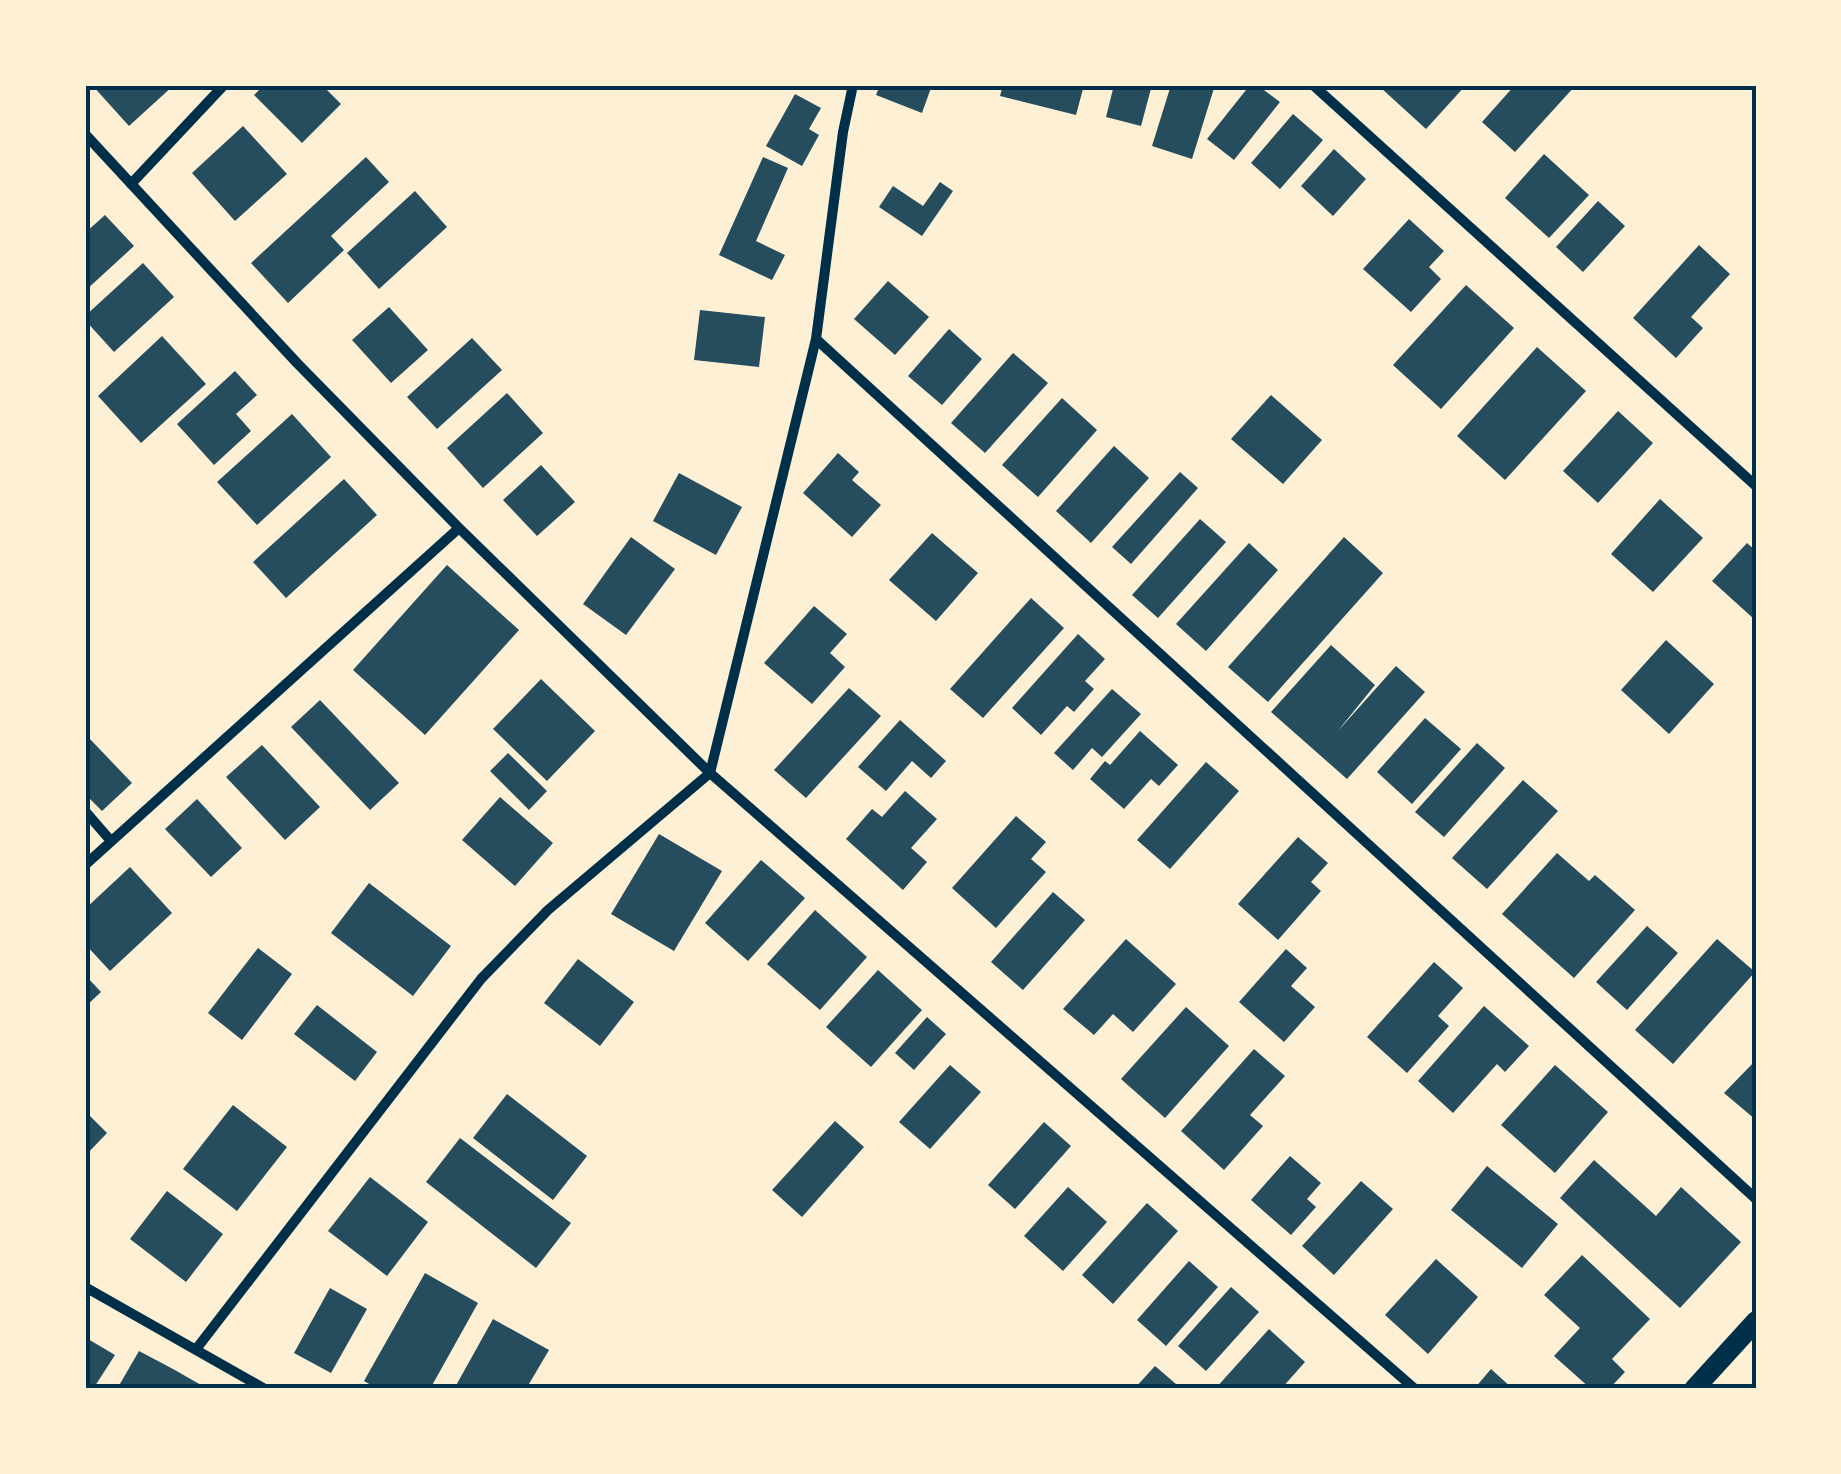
<svg xmlns="http://www.w3.org/2000/svg" width="1841" height="1474" viewBox="0 0 1841 1474" font-family="'IBM Plex Sans',sans-serif">
<style>
.building{fill:#264d5e}
.lines{fill:none;stroke-linecap:round;stroke-linejoin:round}
.minor{stroke:#003049;stroke-width:10}
.secondary{stroke:#003049;stroke-width:20}
.neatline{fill:none;stroke:#003049;stroke-width:4}
</style>
<rect width="100%" height="100%" fill="#fdf0d5"/>
<path class="building" d="M 92,85 L 174,85 L 129,126 Z
M 264,85 L 322,85 L 341,104 L 302,143 L 254,95 Z
M 880,85 L 932,85 L 922,113 L 876,95 Z
M 1003,85 L 1084,85 L 1076,115 L 1000,96 Z
M 1114,85 L 1152,85 L 1141,126 L 1106,117 Z
M 1171,85 L 1215,85 L 1192,159 L 1152,146 Z
M 1250,85 L 1257,85 L 1280,102 L 1234,160 L 1207,139 Z
M 1384,85 L 1466,85 L 1426,129 L 1381,88 Z
M 1515,85 L 1576,85 L 1515,152 L 1482,122 Z
M 795,94 L 821,108 L 809,129 L 819,135 L 802,166 L 766,146 Z
M 1293,114 L 1323,140 L 1280,189 L 1251,163 Z
M 243,126 L 287,174 L 235,221 L 192,173 Z
M 1334,149 L 1366,179 L 1333,216 L 1301,186 Z
M 1544,154 L 1589,195 L 1549,238 L 1505,198 Z
M 366,157 L 389,182 L 331,236 L 344,250 L 288,303 L 251,263 Z
M 763,157 L 788,168 L 756,241 L 785,255 L 772,280 L 719,255 Z
M 940,182 L 953,191 L 922,236 L 879,207 L 893,186 L 923,206 Z
M 415,191 L 447,227 L 379,289 L 347,253 Z
M 1598,201 L 1625,226 L 1583,272 L 1556,247 Z
M 105,215 L 134,246 L 85,291 L 85,233 Z
M 1409,219 L 1444,251 L 1429,267 L 1441,279 L 1411,312 L 1363,269 Z
M 1699,245 L 1730,274 L 1691,317 L 1703,328 L 1676,358 L 1633,318 Z
M 143,263 L 174,297 L 114,352 L 85,320 L 85,316 Z
M 888,281 L 929,317 L 895,355 L 854,319 Z
M 1466,285 L 1514,328 L 1441,409 L 1393,365 Z
M 389,307 L 428,350 L 391,383 L 352,340 Z
M 700,310 L 765,317 L 759,367 L 694,360 Z
M 949,329 L 982,359 L 942,405 L 908,376 Z
M 162,336 L 206,384 L 141,443 L 98,396 Z
M 472,338 L 502,370 L 437,429 L 407,397 Z
M 1537,347 L 1586,391 L 1505,480 L 1457,436 Z
M 1013,353 L 1048,383 L 985,453 L 951,423 Z
M 235,371 L 257,395 L 236,414 L 251,431 L 214,465 L 177,424 Z
M 507,393 L 543,433 L 483,488 L 447,448 Z
M 1271,395 L 1322,440 L 1283,484 L 1231,439 Z
M 1062,398 L 1097,430 L 1038,497 L 1002,465 Z
M 1618,411 L 1653,443 L 1598,503 L 1563,471 Z
M 292,414 L 331,457 L 257,525 L 217,482 Z
M 1114,446 L 1149,478 L 1091,543 L 1056,511 Z
M 838,453 L 859,472 L 852,480 L 881,505 L 852,537 L 803,493 Z
M 541,465 L 575,502 L 537,536 L 503,500 Z
M 1180,472 L 1198,488 L 1131,564 L 1112,547 Z
M 679,473 L 742,507 L 716,555 L 653,521 Z
M 344,479 L 377,515 L 286,598 L 253,562 Z
M 1660,499 L 1703,538 L 1653,592 L 1611,554 Z
M 1200,519 L 1226,542 L 1158,618 L 1132,595 Z
M 932,533 L 978,573 L 936,621 L 889,580 Z
M 631,537 L 675,569 L 626,635 L 583,604 Z
M 1344,537 L 1383,573 L 1268,702 L 1228,667 Z
M 1249,543 L 1278,570 L 1206,651 L 1176,624 Z
M 1747,543 L 1756,551 L 1754,619 L 1712,581 Z
M 447,565 L 519,630 L 425,735 L 353,670 Z
M 1031,598 L 1064,628 L 983,718 L 950,689 Z
M 814,606 L 847,634 L 830,653 L 845,667 L 812,704 L 764,663 Z
M 1078,634 L 1105,659 L 1085,681 L 1094,689 L 1074,712 L 1067,706 L 1041,735 L 1012,708 Z
M 1666,640 L 1714,684 L 1669,734 L 1621,690 Z
M 1331,645 L 1375,685 L 1337,732 L 1396,666 L 1425,692 L 1347,779 L 1271,712 Z
M 541,679 L 595,731 L 547,781 L 493,729 Z
M 849,688 L 881,716 L 806,798 L 774,770 Z
M 1112,689 L 1141,714 L 1102,757 L 1092,748 L 1073,770 L 1054,753 Z
M 320,700 L 399,783 L 370,810 L 291,727 Z
M 1425,718 L 1461,749 L 1412,804 L 1377,772 Z
M 900,720 L 946,761 L 931,778 L 912,761 L 886,791 L 858,767 Z
M 1140,731 L 1178,765 L 1159,786 L 1151,779 L 1124,809 L 1090,779 L 1105,761 L 1110,765 Z
M 89,738 L 132,783 L 102,811 L 85,794 L 85,742 Z
M 1477,743 L 1505,768 L 1444,837 L 1415,812 Z
M 262,745 L 320,807 L 285,840 L 226,777 Z
M 508,753 L 547,791 L 529,810 L 490,771 Z
M 1206,762 L 1239,791 L 1170,869 L 1137,840 Z
M 1523,780 L 1558,811 L 1487,889 L 1452,858 Z
M 905,791 L 937,819 L 911,848 L 927,862 L 903,890 L 846,839 L 872,809 L 882,817 Z
M 500,797 L 553,843 L 515,886 L 462,840 Z
M 197,799 L 242,848 L 211,877 L 165,829 Z
M 1016,816 L 1046,842 L 1031,859 L 1046,872 L 996,928 L 952,888 Z
M 659,834 L 722,871 L 674,951 L 611,914 Z
M 1298,837 L 1328,863 L 1311,882 L 1321,891 L 1278,940 L 1238,904 Z
M 1557,853 L 1589,881 L 1595,875 L 1635,910 L 1574,978 L 1502,914 Z
M 761,860 L 805,898 L 748,961 L 705,923 Z
M 130,867 L 172,913 L 110,971 L 85,944 L 85,909 Z
M 369,883 L 451,946 L 413,996 L 331,933 Z
M 1053,892 L 1085,920 L 1023,990 L 991,962 Z
M 815,910 L 867,957 L 820,1010 L 767,964 Z
M 1647,926 L 1678,953 L 1627,1010 L 1596,982 Z
M 1126,939 L 1176,984 L 1133,1032 L 1113,1014 L 1094,1035 L 1063,1009 Z
M 1717,939 L 1755,972 L 1673,1064 L 1635,1030 Z
M 258,948 L 292,974 L 242,1040 L 208,1013 Z
M 1286,949 L 1307,968 L 1291,986 L 1315,1007 L 1284,1042 L 1239,1002 Z
M 578,959 L 634,1002 L 600,1046 L 544,1003 Z
M 1434,962 L 1463,988 L 1438,1016 L 1449,1026 L 1407,1073 L 1367,1037 Z
M 878,970 L 922,1010 L 871,1067 L 826,1027 Z
M 85,975 L 101,992 L 85,1007 Z
M 317,1005 L 377,1052 L 355,1081 L 294,1034 Z
M 1484,1006 L 1529,1046 L 1505,1072 L 1497,1064 L 1453,1113 L 1418,1081 Z
M 1186,1007 L 1229,1046 L 1165,1118 L 1121,1079 Z
M 927,1017 L 946,1034 L 914,1070 L 895,1053 Z
M 1254,1049 L 1285,1076 L 1250,1115 L 1263,1126 L 1224,1170 L 1181,1131 Z
M 1756,1060 L 1756,1120 L 1724,1093 Z
M 950,1065 L 981,1092 L 930,1149 L 899,1122 Z
M 1555,1065 L 1608,1112 L 1555,1173 L 1501,1125 Z
M 507,1094 L 587,1156 L 553,1200 L 473,1138 Z
M 233,1105 L 287,1147 L 237,1211 L 183,1169 Z
M 85,1111 L 107,1133 L 85,1156 Z
M 835,1121 L 864,1147 L 802,1217 L 772,1190 Z
M 1044,1122 L 1071,1146 L 1015,1209 L 988,1185 Z
M 460,1138 L 571,1223 L 536,1268 L 426,1182 Z
M 1290,1156 L 1321,1183 L 1307,1199 L 1316,1207 L 1291,1235 L 1251,1200 Z
M 1594,1160 L 1656,1216 L 1681,1187 L 1741,1242 L 1680,1308 L 1560,1198 Z
M 1487,1166 L 1558,1224 L 1522,1268 L 1451,1210 Z
M 370,1177 L 428,1222 L 387,1276 L 328,1231 Z
M 1361,1181 L 1393,1209 L 1334,1275 L 1302,1246 Z
M 1068,1187 L 1107,1222 L 1063,1271 L 1024,1236 Z
M 167,1191 L 223,1234 L 186,1282 L 130,1239 Z
M 1147,1203 L 1178,1231 L 1113,1304 L 1082,1275 Z
M 1582,1255 L 1650,1319 L 1612,1359 L 1625,1372 L 1609,1389 L 1591,1389 L 1554,1356 L 1580,1328 L 1544,1295 Z
M 1436,1259 L 1478,1297 L 1428,1354 L 1385,1315 Z
M 1189,1261 L 1218,1287 L 1166,1346 L 1137,1320 Z
M 425,1273 L 478,1303 L 430,1389 L 378,1389 L 364,1381 Z
M 1231,1287 L 1259,1312 L 1206,1371 L 1178,1346 Z
M 330,1288 L 367,1309 L 331,1373 L 294,1353 Z
M 493,1319 L 549,1350 L 526,1389 L 454,1389 Z
M 1269,1329 L 1305,1362 L 1281,1389 L 1215,1389 Z
M 88,1339 L 115,1355 L 93,1389 L 85,1389 L 85,1343 Z
M 139,1351 L 173,1369 L 208,1389 L 117,1389 Z
M 1155,1366 L 1176,1384 L 1171,1389 L 1134,1389 Z
M 1491,1369 L 1513,1389 L 1474,1389 Z"/>
<g class="lines">
<path class="minor" d="M 1313,85 L 1756,486
M 85,134 L 297,363 L 459,528 L 710,773 L 1415,1389
M 131,184 L 224,85
M 816,339 L 1756,1199
M 85,811 L 111,841
M 85,865 L 459,528
M 85,1287 L 265,1389
M 197,1348 L 481,979 L 548,910 L 710,773 L 816,339 L 843,132 L 853,85"/>
<path class="secondary" d="M 1694,1389 L 1756,1321"/>
</g>
<rect width="1841" height="1474" fill="none" stroke="#fdf0d5" stroke-width="175"/>
<rect x="88" y="88" width="1666" height="1298" class="neatline"/>
</svg>
